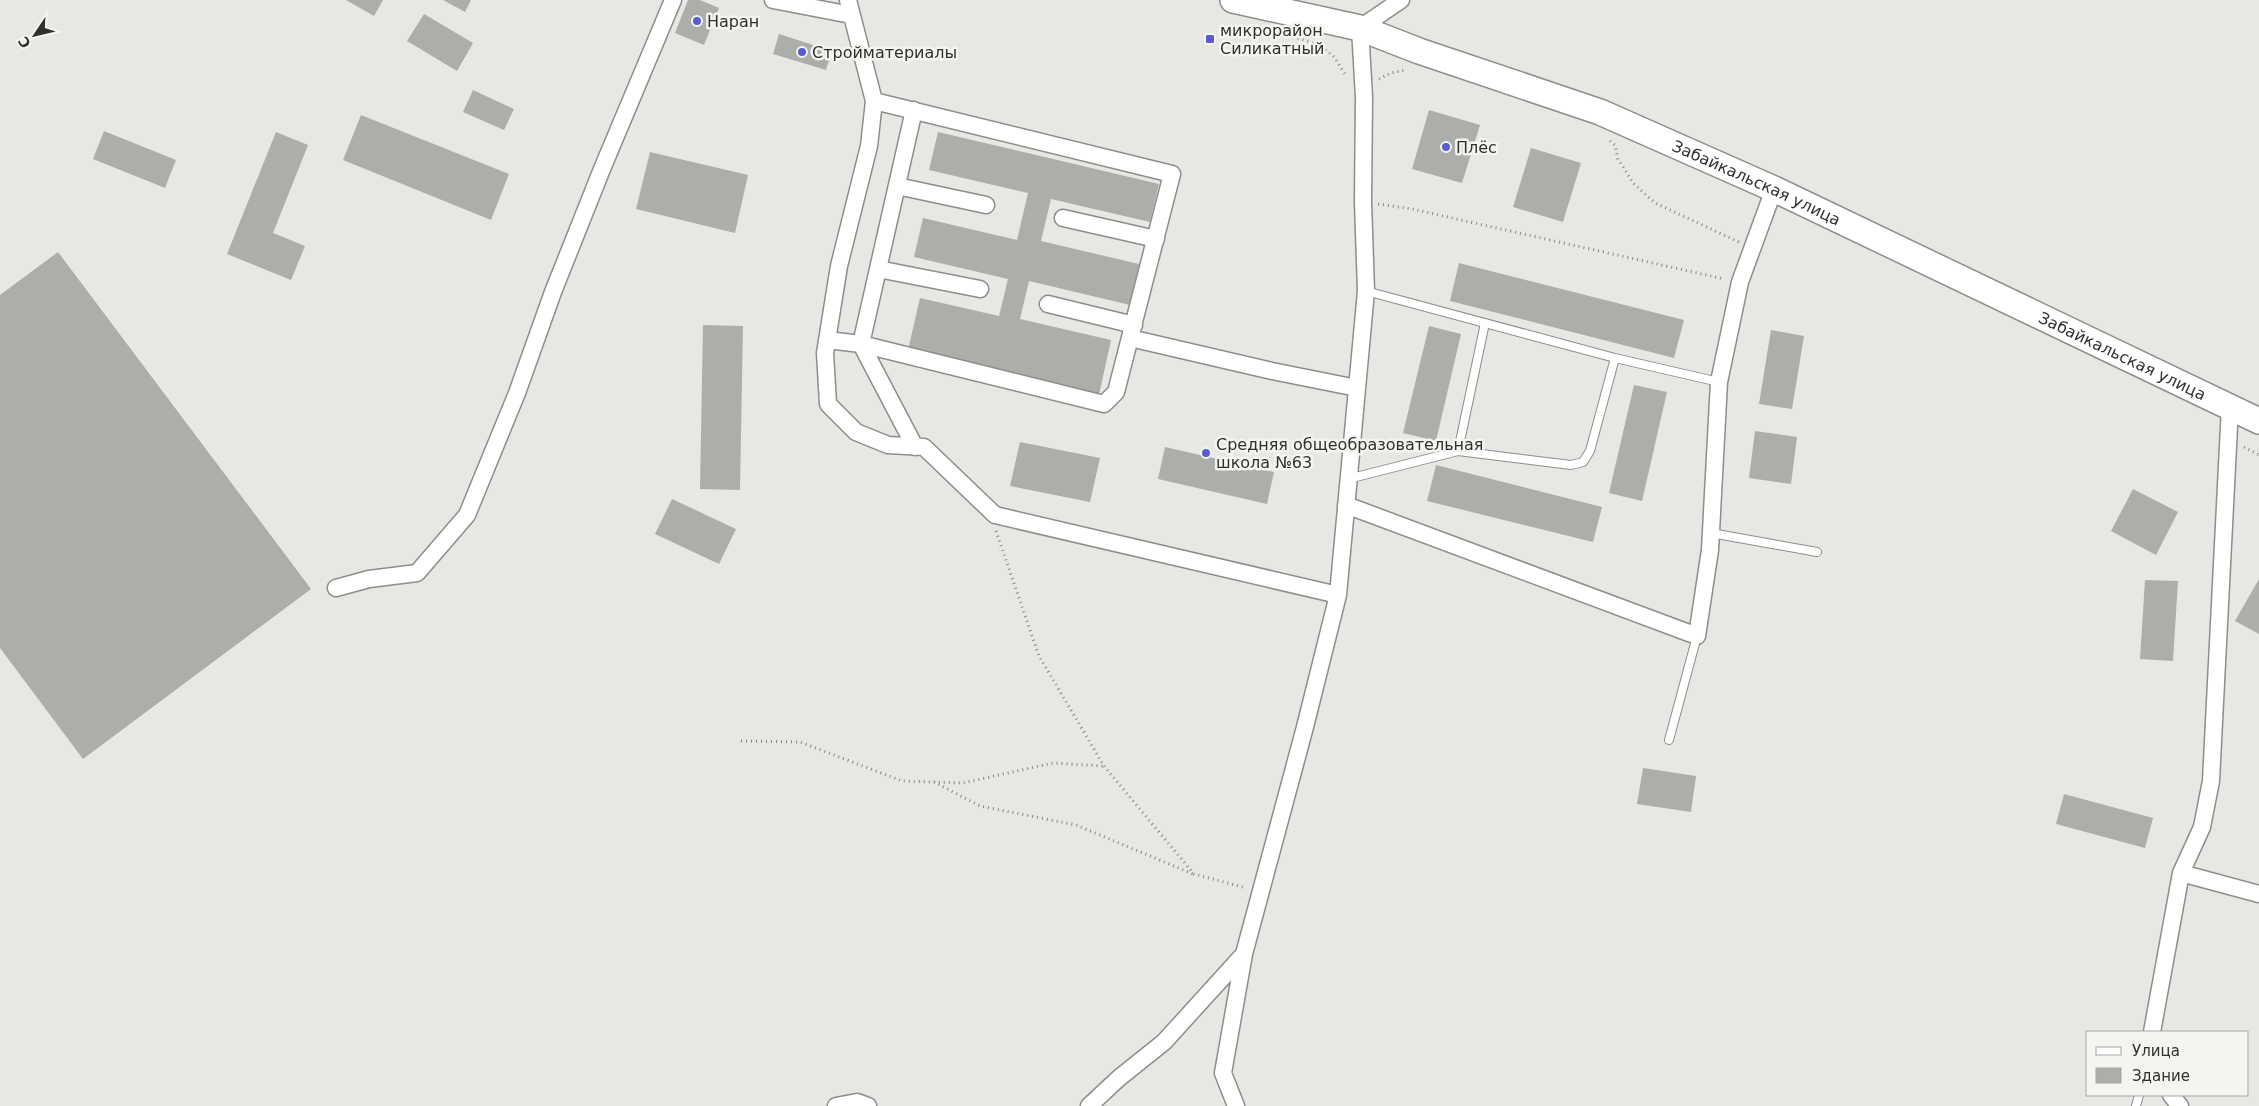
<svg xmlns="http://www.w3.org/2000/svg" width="2259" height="1106" viewBox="0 0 2259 1106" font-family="'DejaVu Sans',sans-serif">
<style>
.building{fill:#acaea9}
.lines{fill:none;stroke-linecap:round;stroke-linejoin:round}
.service-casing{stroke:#8c8e89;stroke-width:10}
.minor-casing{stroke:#8c8e89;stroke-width:19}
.primary-casing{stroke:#8c8e89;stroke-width:28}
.path{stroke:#868884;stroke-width:3;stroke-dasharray:1 4;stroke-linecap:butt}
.service{stroke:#fff;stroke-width:8}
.minor{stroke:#fff;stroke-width:16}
.primary{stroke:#fff;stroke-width:25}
.poi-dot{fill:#5a5ad2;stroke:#f3f5f0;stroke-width:2}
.labels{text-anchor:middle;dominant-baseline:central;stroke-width:5;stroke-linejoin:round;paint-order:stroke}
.poi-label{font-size:16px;fill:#30312f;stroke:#f3f5f0;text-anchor:start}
.street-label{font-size:16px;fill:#30312f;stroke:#f3f5f0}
</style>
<rect width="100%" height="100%" fill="#e6e8e3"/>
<path class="building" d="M 346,0 L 383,0 L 374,16 Z
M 443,0 L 471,0 L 465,12 Z
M 688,0 L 700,0 L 719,8 L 704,45 L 675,33 Z
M 424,14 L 473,43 L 457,71 L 407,41 Z
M 779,34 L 832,51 L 826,70 L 773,54 Z
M 473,90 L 514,109 L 504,130 L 463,112 Z
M 1429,110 L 1480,125 L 1462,183 L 1412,169 Z
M 361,115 L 509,174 L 491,220 L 343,160 Z
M 104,131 L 176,160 L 165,188 L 93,159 Z
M 276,132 L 308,145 L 273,233 L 305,246 L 291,280 L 227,254 Z
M 938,132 L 1159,184 L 1150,222 L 1051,199 L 1041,241 L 1139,264 L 1130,305 L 1029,281 L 1020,319 L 1111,340 L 1099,395 L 908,350 L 920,298 L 999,316 L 1008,279 L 914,257 L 923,218 L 1017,240 L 1028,193 L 929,170 Z
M 1531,148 L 1581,163 L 1563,222 L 1513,207 Z
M 650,152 L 748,175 L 735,233 L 636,209 Z
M 58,252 L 311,589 L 83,759 L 0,648 L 0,295 Z
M 1459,263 L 1684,320 L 1674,358 L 1450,301 Z
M 703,325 L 743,326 L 740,490 L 700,489 Z
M 1429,326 L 1461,334 L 1436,441 L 1403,433 Z
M 1771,330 L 1804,336 L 1792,409 L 1759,404 Z
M 1634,385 L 1667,392 L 1642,501 L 1609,493 Z
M 1755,431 L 1797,437 L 1791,484 L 1749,478 Z
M 1020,442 L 1100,458 L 1090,502 L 1010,486 Z
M 1165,447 L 1274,472 L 1267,504 L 1158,479 Z
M 1436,465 L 1602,507 L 1593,542 L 1427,501 Z
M 2133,489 L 2178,512 L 2156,555 L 2111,531 Z
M 672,499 L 736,529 L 719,564 L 655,534 Z
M 2259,579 L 2259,634 L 2235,621 Z
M 2145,580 L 2178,581 L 2173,661 L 2140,659 Z
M 1643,768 L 1696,776 L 1691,812 L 1637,804 Z
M 2064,794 L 2153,818 L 2145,848 L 2056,824 Z"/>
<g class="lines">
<g class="service-casing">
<path id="service" d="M 1366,291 L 1615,358
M 1458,451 L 1485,323
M 1348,479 L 1458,451 L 1571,465 L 1583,462 L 1590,451 L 1615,358 L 1719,382
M 1711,533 L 1817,552
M 1669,740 L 1697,636
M 2136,1106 L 2139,1095"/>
</g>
<g class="minor-casing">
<path id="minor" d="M 773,0 L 851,15
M 848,0 L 874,101 L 869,146 L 839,266 L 825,353 L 828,404 L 856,432 L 888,445 L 924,447 L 995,515 L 1338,595
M 914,110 L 861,344 L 915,447
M 897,186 L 986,205
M 1063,218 L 1156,239
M 878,269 L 980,289
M 1048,304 L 1134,325
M 1130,338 L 1272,371 L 1357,388
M 827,340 L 861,344 L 1104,404 L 1116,392 L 1172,174 L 874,101
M 1346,505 L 1697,636 L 1710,550 L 1719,382 L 1740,282 L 1774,189
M 336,588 L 369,579 L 417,573 L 467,515 L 517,393 L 553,292 L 602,169 L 673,0
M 2181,873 L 2259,894
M 2152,1032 L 2181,873 L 2202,827 L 2211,781 L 2230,407
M 2171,1095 L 2180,1106
M 836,1106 L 857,1102 L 868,1106
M 1089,1106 L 1119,1078 L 1164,1042 L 1244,954
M 1236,1106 L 1223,1073 L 1244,954 L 1305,727 L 1338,595 L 1366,291 L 1363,202 L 1364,97 L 1360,28 L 1401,0"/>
</g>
<g class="primary-casing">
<g id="primary">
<path id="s1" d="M 1233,0 L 1360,28 L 1419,51 L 1600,112 L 1774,189 L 2259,421"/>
</g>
</g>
<path class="path" d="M 1233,34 C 1265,34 1307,32 1333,56 C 1338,61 1341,70 1346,75
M 1379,79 L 1391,73 L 1405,70
M 1610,141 L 1615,145 L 1618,159 L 1633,183 L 1655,203 L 1739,242
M 1378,204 L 1412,209 L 1724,279
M 2244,447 L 2259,455
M 996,531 L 1039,656 L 1104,766 L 1194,874 L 1246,888
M 741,741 L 800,742 L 902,781 L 963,783 L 1053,763 L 1103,766
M 934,782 L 980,806 L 1076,825 L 1193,874"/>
<use href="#service" class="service"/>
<use href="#minor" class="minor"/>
<use href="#primary" class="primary"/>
</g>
<g class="poi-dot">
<circle cx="697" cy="21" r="5"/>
<rect x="1205" y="34" width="10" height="10" rx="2.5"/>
<circle cx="802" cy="52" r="5"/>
<circle cx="1446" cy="147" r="5"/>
<circle cx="1206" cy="453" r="5"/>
</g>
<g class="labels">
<g class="poi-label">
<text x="707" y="21">Наран</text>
<text x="1220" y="30">микрорайон<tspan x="1220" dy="18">Силикатный</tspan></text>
<text x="812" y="52">Стройматериалы</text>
<text x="1456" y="147">Плёс</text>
<text x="1216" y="444">Средняя общеобразовательная<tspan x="1216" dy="18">школа №63</tspan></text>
</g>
<g class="street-label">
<text stroke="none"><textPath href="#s1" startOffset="556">Забайкальская улица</textPath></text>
<text stroke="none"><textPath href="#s1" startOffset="961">Забайкальская улица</textPath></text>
</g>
</g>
<rect x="2086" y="1031" width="162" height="65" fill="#f3f5f0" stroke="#a5a7a3"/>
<rect x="2096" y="1047" width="25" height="8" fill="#ffffff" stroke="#a5a7a3"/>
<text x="2132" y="1056" font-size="15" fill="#30312f">Улица</text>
<rect x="2096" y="1068" width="25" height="15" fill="#acaea9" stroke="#a5a7a3"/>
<text x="2132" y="1081" font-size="15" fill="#30312f">Здание</text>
<g transform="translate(35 35) rotate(235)" stroke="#f3f5f0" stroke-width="4" paint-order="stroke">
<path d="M0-4L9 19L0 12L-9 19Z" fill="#30312f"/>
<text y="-8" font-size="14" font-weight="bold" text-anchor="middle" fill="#30312f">С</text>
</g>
</svg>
